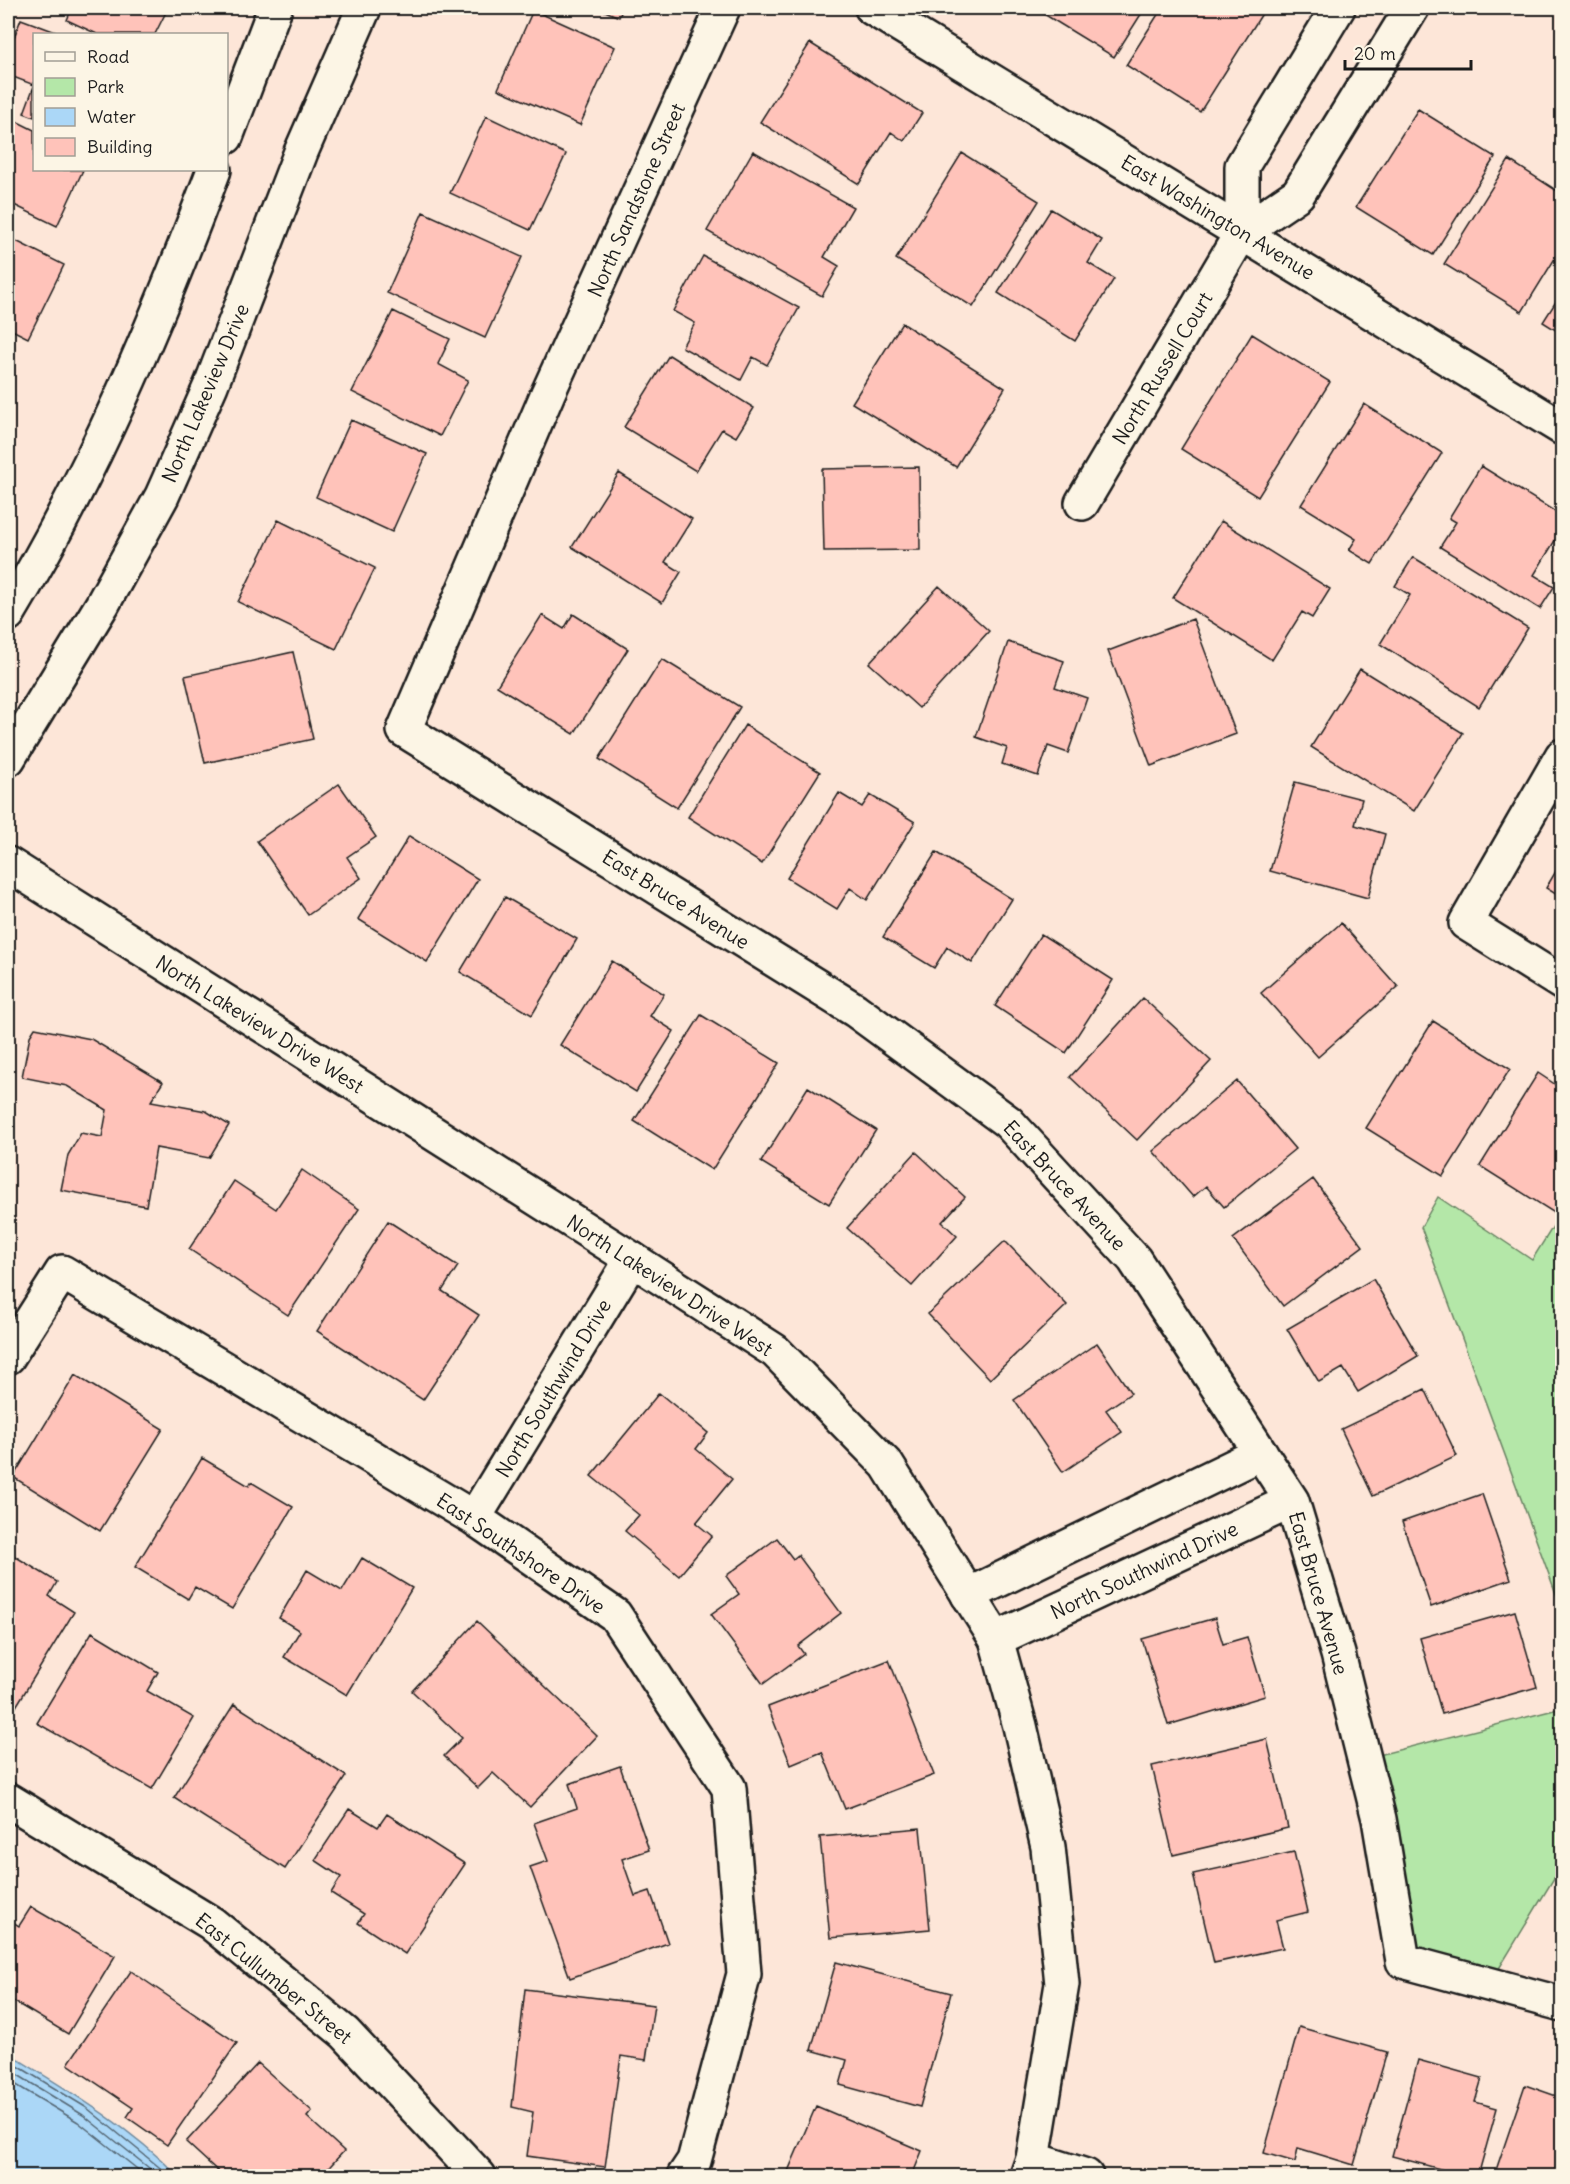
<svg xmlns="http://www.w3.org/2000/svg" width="1570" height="2184" viewBox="0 0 1570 2184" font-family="Delius,sans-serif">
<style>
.green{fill:#b4e7a8;stroke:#688262;stroke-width:1.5}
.water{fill:#abd7f7;stroke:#728c9f;stroke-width:1.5}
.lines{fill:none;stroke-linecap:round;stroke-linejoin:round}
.shore{stroke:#556774;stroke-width:1.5}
.building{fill:#ffc3ba;stroke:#1c1c1c;stroke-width:1.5}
.minor-casing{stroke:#1c1c1c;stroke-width:38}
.tertiary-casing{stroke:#1c1c1c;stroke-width:38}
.minor{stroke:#fcf5e5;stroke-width:33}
.tertiary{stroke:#fcf5e5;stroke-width:33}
.labels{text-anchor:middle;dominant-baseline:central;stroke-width:4.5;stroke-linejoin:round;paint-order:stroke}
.street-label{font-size:20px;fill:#1c1c1c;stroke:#fcf5e5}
</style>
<rect width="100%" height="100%" fill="#fde6d8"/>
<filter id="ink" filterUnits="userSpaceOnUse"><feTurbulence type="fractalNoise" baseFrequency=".0167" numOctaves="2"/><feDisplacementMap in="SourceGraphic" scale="12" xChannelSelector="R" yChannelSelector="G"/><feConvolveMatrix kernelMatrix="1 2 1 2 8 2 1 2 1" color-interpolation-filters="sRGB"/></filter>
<g filter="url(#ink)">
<path class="green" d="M 1438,1197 L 1532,1260 L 1562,1212 L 1562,1610 L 1421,1227 Z
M 1562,1708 L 1562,1865 L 1489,1985 L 1403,1961 L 1363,1759 Z"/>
<path class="water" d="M 8,2053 C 68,2090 129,2126 178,2176 L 8,2176 Z"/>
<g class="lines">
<path class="shore" d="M 8,2060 L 87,2108 L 170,2176
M 8,2069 L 83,2115 L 159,2176
M 8,2080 L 78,2122 L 146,2176"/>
</g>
<path class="building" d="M 72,8 L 168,8 L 155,34 L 97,34 L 67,20 Z
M 598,8 L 623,8 L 619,17 Z
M 1042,8 L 1145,8 L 1114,57 L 1039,11 Z
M 1162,8 L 1255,8 L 1263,12 L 1200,112 L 1126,65 Z
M 533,10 L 615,47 L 580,125 L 498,89 Z
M 21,19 L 61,34 L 34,34 L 34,85 L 8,75 L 8,53 Z
M 810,43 L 922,113 L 904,141 L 891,132 L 859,184 L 760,122 Z
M 34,86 L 34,117 L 24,113 Z
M 1418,109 L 1495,157 L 1433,255 L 1356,207 Z
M 486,116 L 566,154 L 530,230 L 450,193 Z
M 8,117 L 34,130 L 34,170 L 83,170 L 57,226 L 8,202 Z
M 753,151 L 853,207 L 824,257 L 839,266 L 822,296 L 707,231 Z
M 962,153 L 1039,201 L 973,307 L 896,259 Z
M 1509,160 L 1562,194 L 1562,247 L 1522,312 L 1444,264 Z
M 1051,209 L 1102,240 L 1088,263 L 1114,279 L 1075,341 L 998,293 Z
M 423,212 L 522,257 L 485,338 L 387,293 Z
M 8,237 L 64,265 L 28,338 L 8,328 Z
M 703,256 L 799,308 L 767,365 L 753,357 L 741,380 L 682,347 L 695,323 L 673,311 Z
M 1562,292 L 1562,334 L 1543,322 Z
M 393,311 L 450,339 L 438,364 L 468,380 L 440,436 L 352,392 Z
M 902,323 L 1005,388 L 956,467 L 852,403 Z
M 1252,334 L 1330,382 L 1258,497 L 1181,449 Z
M 669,355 L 754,408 L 736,437 L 722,429 L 696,471 L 624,427 Z
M 1364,404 L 1442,453 L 1372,564 L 1349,550 L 1356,539 L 1301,505 Z
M 351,420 L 427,454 L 392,532 L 316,497 Z
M 1481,466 L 1562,516 L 1562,529 L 1534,575 L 1554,587 L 1540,609 L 1440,547 L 1456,522 L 1449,518 Z
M 919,467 L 920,550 L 824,551 L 822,469 Z
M 619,473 L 692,519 L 665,562 L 681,572 L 662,603 L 572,547 Z
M 278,520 L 375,568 L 336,649 L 238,602 Z
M 1221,521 L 1330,589 L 1312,618 L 1302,612 L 1272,660 L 1173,598 Z
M 1413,557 L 1528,628 L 1479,707 L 1380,644 L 1410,595 L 1395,586 Z
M 939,586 L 989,631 L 919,708 L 869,663 Z
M 573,614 L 628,649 L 574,734 L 497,686 L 542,615 L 564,629 Z
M 1193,619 L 1236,734 L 1151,766 L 1108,651 Z
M 1008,642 L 1064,661 L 1055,687 L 1087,698 L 1068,753 L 1048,746 L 1038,776 L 1002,764 L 1007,748 L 976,737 Z
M 293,652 L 313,739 L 205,763 L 185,676 Z
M 662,659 L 740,707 L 677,808 L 599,759 Z
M 1360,669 L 1463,733 L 1414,811 L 1311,747 Z
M 745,725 L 820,772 L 762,864 L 688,817 Z
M 1295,782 L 1362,799 L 1355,825 L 1385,834 L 1368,898 L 1270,871 Z
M 339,784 L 376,837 L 347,857 L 361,878 L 308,915 L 257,841 Z
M 839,793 L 862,807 L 870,795 L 915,822 L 867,900 L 850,888 L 837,909 L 787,878 Z
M 409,836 L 478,879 L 427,962 L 358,919 Z
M 936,852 L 1012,899 L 972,963 L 947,947 L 934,968 L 883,937 Z
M 1562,861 L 1562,898 L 1546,888 Z
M 505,897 L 577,939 L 532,1015 L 460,972 Z
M 1341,923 L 1398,987 L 1318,1057 L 1261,993 Z
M 1041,934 L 1113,980 L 1066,1053 L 995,1006 Z
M 612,961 L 664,994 L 650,1016 L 674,1031 L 636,1092 L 560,1045 Z
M 1143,998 L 1211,1061 L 1137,1140 L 1070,1077 Z
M 701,1015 L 779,1063 L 712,1170 L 634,1121 Z
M 1433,1021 L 1510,1069 L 1443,1176 L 1366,1128 Z
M 35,1028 L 91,1039 L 163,1082 L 151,1101 L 206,1111 L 229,1125 L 209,1158 L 156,1148 L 146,1206 L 61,1190 L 68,1155 L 81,1133 L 102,1137 L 107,1110 L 67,1086 L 22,1077 L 30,1036 Z
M 1538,1073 L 1562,1089 L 1562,1203 L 1556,1214 L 1480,1166 Z
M 1237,1081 L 1295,1149 L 1224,1207 L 1206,1186 L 1193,1197 L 1153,1151 Z
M 808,1087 L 876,1130 L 829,1204 L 761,1162 Z
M 916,1152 L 965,1197 L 942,1222 L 957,1236 L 912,1286 L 847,1228 Z
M 302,1170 L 359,1209 L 288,1315 L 189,1249 L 234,1181 L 276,1209 Z
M 1313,1179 L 1363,1246 L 1283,1306 L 1233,1239 Z
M 388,1221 L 458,1266 L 442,1291 L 479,1315 L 423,1400 L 317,1331 Z
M 1005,1241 L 1067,1305 L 990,1379 L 928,1314 Z
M 1373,1279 L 1418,1356 L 1358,1392 L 1343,1368 L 1319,1382 L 1287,1329 Z
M 1097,1343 L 1131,1393 L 1106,1410 L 1122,1432 L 1063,1472 L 1014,1400 Z
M 75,1375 L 163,1429 L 100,1531 L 13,1477 Z
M 1425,1389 L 1457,1456 L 1373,1496 L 1341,1429 Z
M 659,1393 L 708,1433 L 696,1449 L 732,1479 L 696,1523 L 712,1536 L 679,1576 L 625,1531 L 639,1515 L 591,1476 Z
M 202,1458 L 249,1486 L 251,1482 L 293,1507 L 232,1609 L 195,1587 L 188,1599 L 135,1567 Z
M 1482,1494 L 1511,1579 L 1431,1607 L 1402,1522 Z
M 777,1538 L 793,1559 L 798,1555 L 841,1613 L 798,1646 L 804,1654 L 763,1684 L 711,1614 L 739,1594 L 726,1576 Z
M 8,1552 L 57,1582 L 49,1596 L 74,1612 L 9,1718 L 8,1717 Z
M 362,1558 L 412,1588 L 347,1695 L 284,1657 L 300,1631 L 279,1618 L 307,1570 L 342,1591 Z
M 1515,1611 L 1537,1687 L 1442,1714 L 1420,1638 Z
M 1215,1618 L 1223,1644 L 1247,1637 L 1265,1696 L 1168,1725 L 1142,1639 Z
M 477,1621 L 597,1736 L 530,1807 L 493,1773 L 478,1788 L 444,1756 L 462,1738 L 412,1691 Z
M 92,1632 L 158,1672 L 147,1691 L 194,1718 L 152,1789 L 37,1723 Z
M 889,1660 L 934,1775 L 845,1809 L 822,1752 L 791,1765 L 768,1707 Z
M 234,1704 L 346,1776 L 285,1869 L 174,1798 Z
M 1267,1739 L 1288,1828 L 1173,1855 L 1152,1766 Z
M 620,1766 L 649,1850 L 622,1859 L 635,1896 L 650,1891 L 668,1943 L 570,1978 L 530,1867 L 548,1861 L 534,1823 L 577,1808 L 569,1784 Z
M 349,1809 L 378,1827 L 387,1814 L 465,1864 L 405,1954 L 358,1923 L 364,1914 L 331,1893 L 341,1877 L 315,1860 Z
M 920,1828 L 930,1929 L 830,1938 L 820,1837 Z
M 1294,1852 L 1308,1912 L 1276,1920 L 1283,1948 L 1214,1963 L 1193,1874 Z
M 31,1907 L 115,1956 L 68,2034 L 8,1998 L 8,1919 L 19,1926 Z
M 836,1962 L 951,1993 L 920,2107 L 840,2085 L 847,2060 L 811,2050 Z
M 131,1971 L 237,2043 L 167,2145 L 127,2117 L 133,2108 L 68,2064 Z
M 525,1989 L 654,2005 L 646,2060 L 621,2056 L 605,2167 L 527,2156 L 533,2112 L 512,2107 Z
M 1299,2027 L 1387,2052 L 1354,2165 L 1298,2148 L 1295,2162 L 1264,2153 Z
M 1418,2060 L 1482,2078 L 1475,2102 L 1497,2108 L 1478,2176 L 1466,2176 L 1392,2156 Z
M 258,2063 L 312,2111 L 307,2117 L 344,2151 L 321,2176 L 223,2176 L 186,2142 Z
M 1525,2085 L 1562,2098 L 1562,2176 L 1494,2176 Z
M 816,2106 L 922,2151 L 912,2176 L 786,2176 Z"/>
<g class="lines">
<g class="minor-casing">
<path id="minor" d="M 723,8 L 548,393 L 404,730 L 855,1010 L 1008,1122 L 1134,1259 L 1292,1501 L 1338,1654 L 1379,1819 L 1403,1961 L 1562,2004
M 872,8 L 1562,428
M 226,137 L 275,8
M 1242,232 L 1242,166 L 1338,8
M 1082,503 L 1242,232 L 1298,194 L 1412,8
M 8,614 C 93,473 156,324 214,170
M 1562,756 L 1466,923 L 1562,983
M 8,759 L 102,605 L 162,496 L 211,385 L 301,152 L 364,8
M 8,1357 L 62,1272 L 474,1518 L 615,1615 L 729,1788 L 744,1974 L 694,2161 L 684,2176
M 474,1518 L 632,1259
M 968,1595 L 1261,1453
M 996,1639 L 1292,1501
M 8,1800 L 211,1923 L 345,2033 L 479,2176
M 1033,2159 L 1086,2176"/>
</g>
<g class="tertiary-casing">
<path id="tertiary" d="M 8,864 L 632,1259 L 775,1351 L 887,1465 L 996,1639 L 1020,1726 L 1048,1847 L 1062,1984 L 1033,2159 L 1027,2176"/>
</g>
<use href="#minor" class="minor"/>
<use href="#tertiary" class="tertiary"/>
</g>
</g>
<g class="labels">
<g class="street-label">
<text transform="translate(636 200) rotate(-66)">North Sandstone Street</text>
<text transform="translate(1218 217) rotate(31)">East Washington Avenue</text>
<text transform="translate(1162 368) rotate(-59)">North Russell Court</text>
<text transform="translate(205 393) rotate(-67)">North Lakeview Drive</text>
<text transform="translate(676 899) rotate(32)">East Bruce Avenue</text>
<text transform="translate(260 1024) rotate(32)">North Lakeview Drive West</text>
<text transform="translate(1065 1185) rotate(47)">East Bruce Avenue</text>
<text transform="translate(670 1285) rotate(33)">North Lakeview Drive West</text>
<text transform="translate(553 1388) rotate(-59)">North Southwind Drive</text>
<text transform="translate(521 1553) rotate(34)">East Southshore Drive</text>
<text transform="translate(1144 1570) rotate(-25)">North Southwind Drive</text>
<text transform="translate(1319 1593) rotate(74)">East Bruce Avenue</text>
<text transform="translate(274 1978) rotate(39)">East Cullumber Street</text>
</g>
</g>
<rect width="1570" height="2184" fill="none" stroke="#fcf5e5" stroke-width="30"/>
<rect x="15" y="15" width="1540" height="2154" fill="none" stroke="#1c1c1c" stroke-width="2" filter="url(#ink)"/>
<rect x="33" y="33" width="195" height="138" fill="#fcf5e5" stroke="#a29e95" stroke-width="1.5"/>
<rect x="45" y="52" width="30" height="9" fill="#fcf5e5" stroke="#a29e95" stroke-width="1.5"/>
<text x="87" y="63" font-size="18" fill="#1c1c1c">Road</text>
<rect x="45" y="78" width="30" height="18" fill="#b4e7a8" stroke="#a29e95" stroke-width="1.5"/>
<text x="87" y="93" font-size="18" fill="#1c1c1c">Park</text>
<rect x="45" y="108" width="30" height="18" fill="#abd7f7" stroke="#a29e95" stroke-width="1.5"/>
<text x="87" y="123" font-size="18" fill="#1c1c1c">Water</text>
<rect x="45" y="138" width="30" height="18" fill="#ffc3ba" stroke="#a29e95" stroke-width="1.5"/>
<text x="87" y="153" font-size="18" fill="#1c1c1c">Building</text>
<path d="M1345 60v9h126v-9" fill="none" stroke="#1c1c1c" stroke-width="3"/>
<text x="1354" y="60" font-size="18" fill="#1c1c1c" stroke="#fcf5e5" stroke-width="4.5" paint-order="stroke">20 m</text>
</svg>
